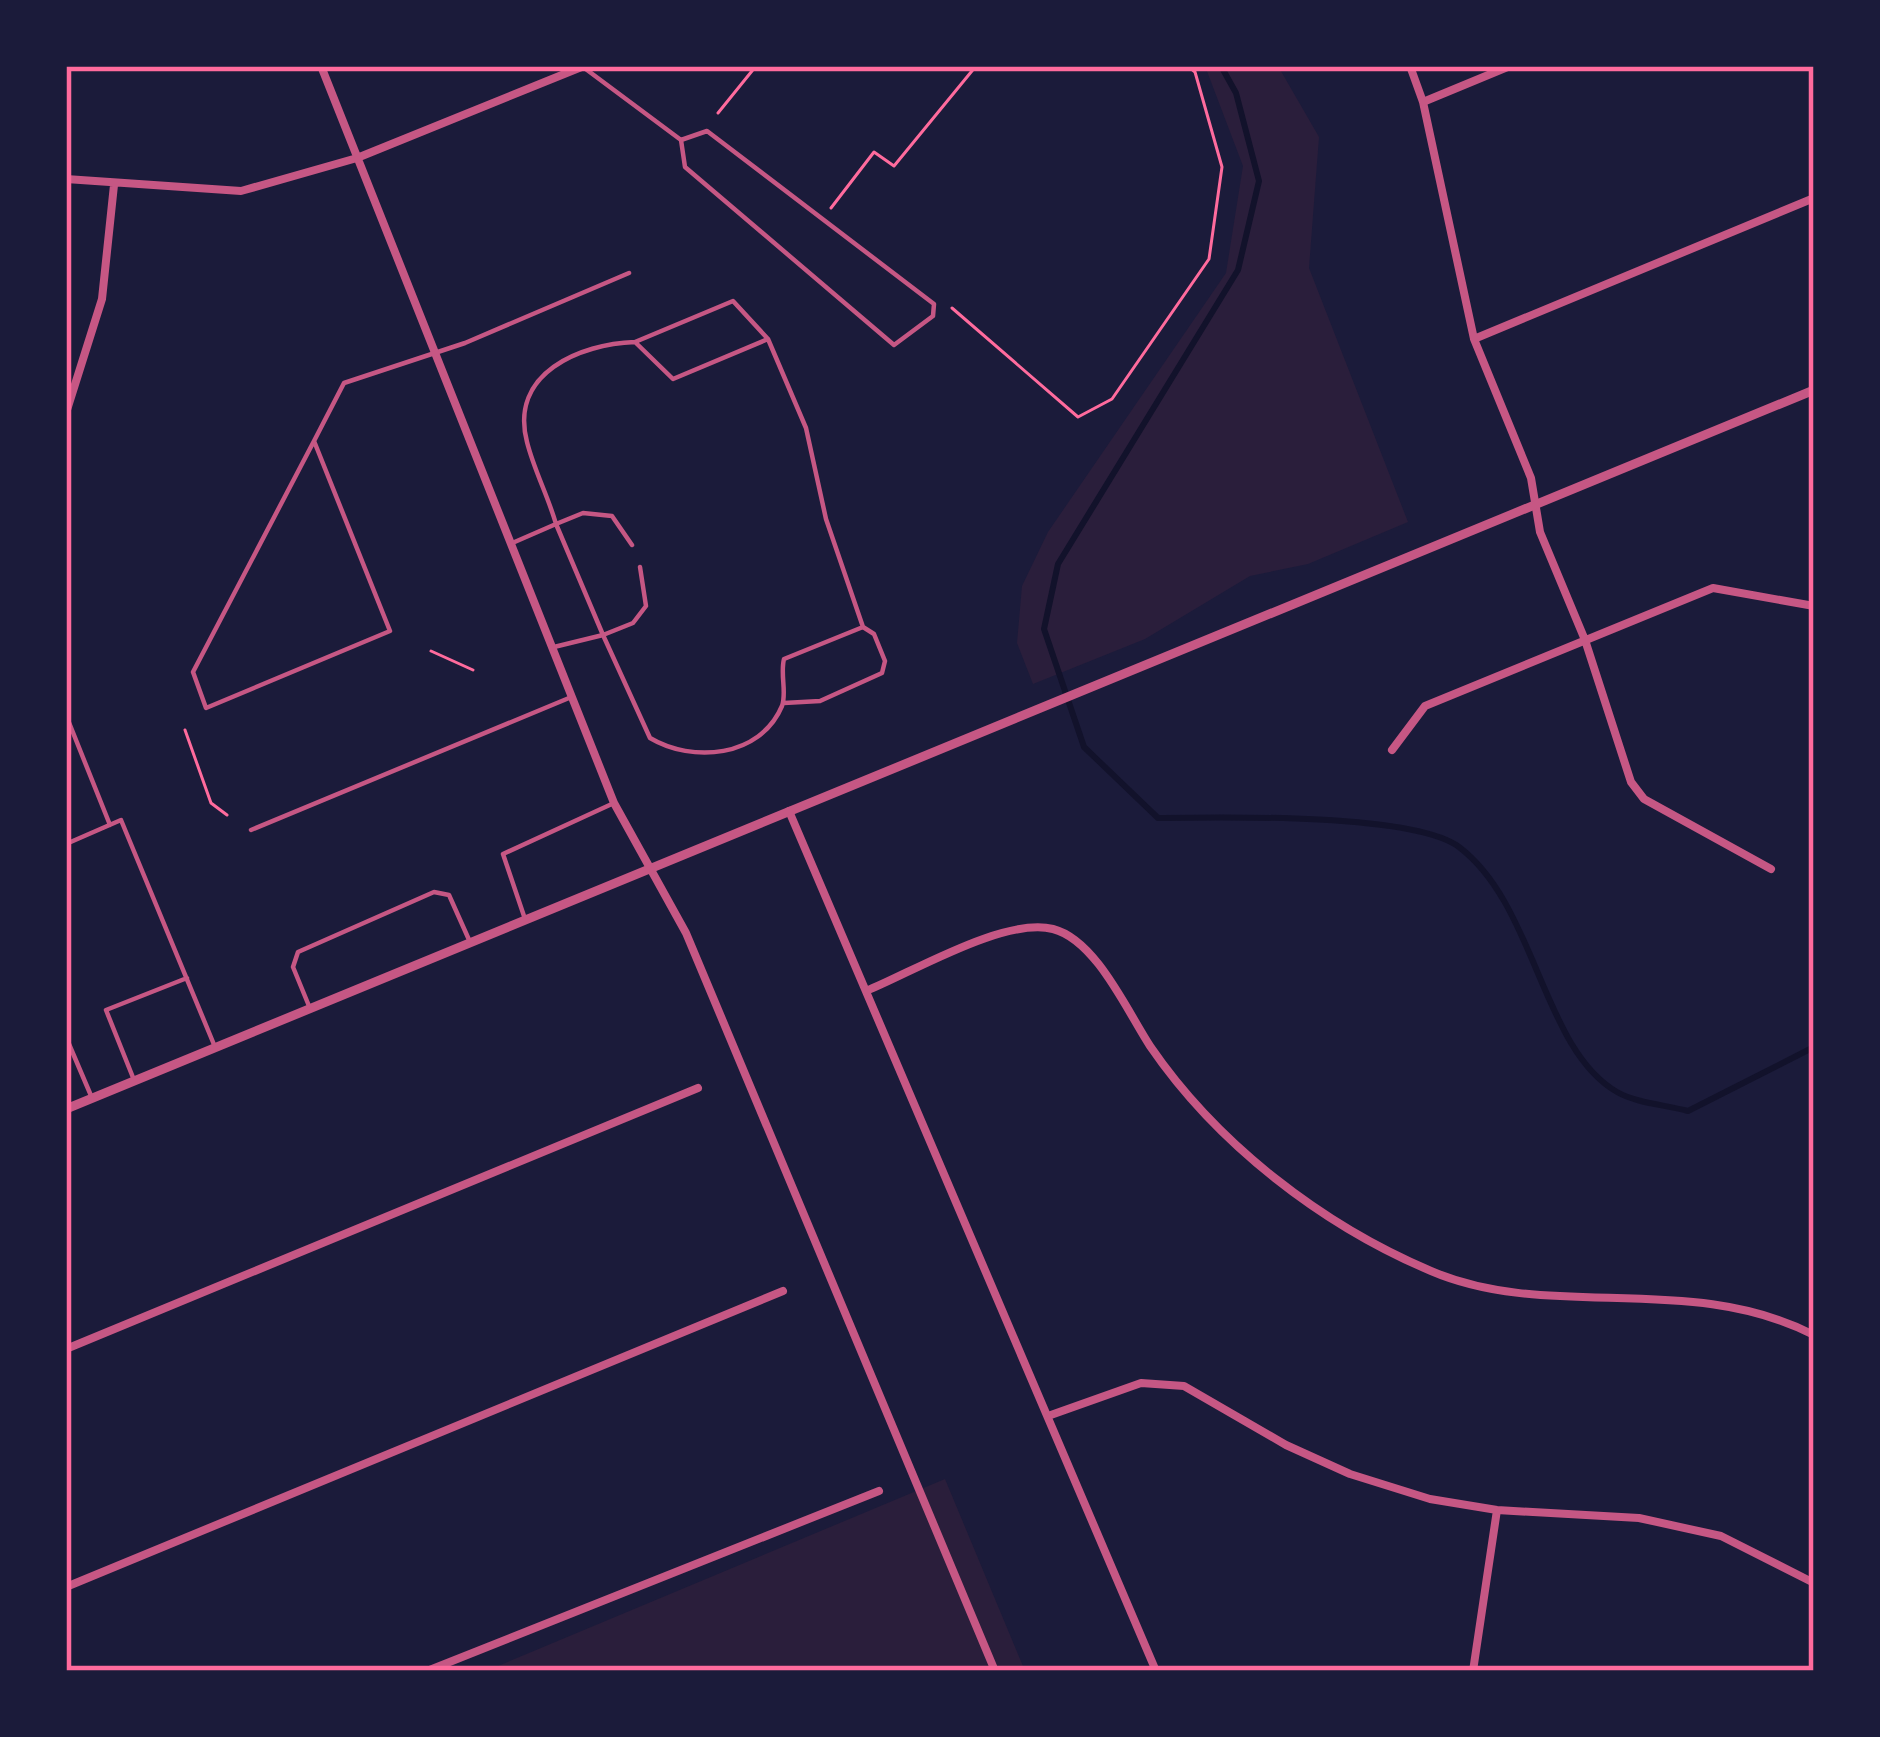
<svg xmlns="http://www.w3.org/2000/svg" width="1880" height="1737" viewBox="0 0 1880 1737" font-family="Signika,sans-serif">
<style>
.green{fill:#2a1e3b}
.lines{fill:none;stroke-linecap:round;stroke-linejoin:round}
.stream{stroke:#12122b;stroke-width:6}
.path{stroke:#ff6b9d;stroke-width:3}
.service{stroke:#c65784;stroke-width:4.5}
.minor{stroke:#c65784;stroke-width:8}
.tertiary{stroke:#c65784;stroke-width:9}
.neatline{fill:none;stroke:#ff6b9d;stroke-width:4.5}
</style>
<rect width="100%" height="100%" fill="#1b1b3a"/>
<path class="green" d="M 1205,66 L 1278,66 L 1319,137 L 1309,268 L 1408,522 L 1308,564 L 1250,576 L 1145,639 L 1033,684 L 1017,643 L 1022,586 L 1048,532 L 1226,273 L 1243,166 Z
M 945,1479 L 1025,1671 L 486,1671 Z"/>
<g class="lines">
<path class="stream" d="M 1221,66 L 1236,93 L 1259,181 L 1238,270 L 1058,564 L 1044,629 L 1084,747 L 1158,818 C 1220,817 1413,813 1459,847 C 1536,905 1542,1049 1617,1092 C 1636,1103 1666,1105 1688,1111 L 1814,1047"/>
<path class="path" d="M 718,113 L 756,66
M 831,208 L 874,152 L 894,166 L 976,66
M 952,308 L 1078,417 L 1112,399 L 1209,259 L 1222,167 L 1195,72 L 1188,66
M 431,651 L 473,670
M 185,730 L 211,803 L 227,815"/>
<path class="service" d="M 583,67 L 681,140 L 685,167 L 894,345 L 933,316 L 934,304 L 707,131 L 681,140
M 768,339 L 806,428 L 826,519 L 863,627
M 314,441 L 390,631 L 206,708 L 193,672 Z
M 314,441 L 344,383 L 465,343 L 629,273
M 510,544 L 556,524 L 603,635 L 633,623 L 646,606 L 640,567
M 632,545 L 612,516 L 583,513 L 556,524 C 548,496 534,470 527,442 C 509,373 580,344 635,342 L 673,379 L 768,339 L 733,301 L 635,342
M 554,647 L 603,635 L 650,738 C 692,763 760,758 782,706 C 787,693 780,674 784,659 L 863,627 L 874,634 L 885,661 L 882,673 L 820,701 L 784,703
M 66,715 L 110,825
M 251,830 L 569,698
M 66,844 L 121,820 L 215,1047
M 525,919 L 503,854 L 614,803
M 309,1006 L 293,967 L 298,952 L 434,892 L 449,895 L 470,942
M 66,1037 L 92,1098
M 134,1080 L 106,1010 L 187,978"/>
<path class="minor" d="M 321,66 L 614,803 L 686,933 L 995,1671
M 1410,66 L 1423,102 L 1474,339 L 1531,478 L 1540,532 L 1585,640 L 1631,782 L 1644,799 L 1771,869
M 1423,102 L 1510,66
M 66,179 L 241,191 L 357,158 L 584,66
M 1474,339 L 1814,198
M 66,413 L 102,299 L 114,185
M 1392,750 L 1425,706 L 1713,588 L 1814,606
M 789,811 L 1156,1671
M 866,991 C 913,972 1004,917 1053,929 C 1096,940 1127,1011 1150,1046 C 1217,1144 1322,1225 1431,1271 C 1550,1322 1689,1271 1814,1335
M 66,1349 L 698,1088
M 1048,1416 L 1141,1383 L 1184,1386 L 1286,1445 L 1350,1474 L 1430,1499 L 1497,1510 L 1639,1518 L 1721,1536 L 1814,1583
M 66,1587 L 783,1291
M 427,1671 L 879,1491
M 1473,1671 L 1497,1510"/>
<path class="tertiary" d="M 66,1109 L 1814,390"/>
</g>
<rect width="1880" height="1737" fill="none" stroke="#1b1b3a" stroke-width="138"/>
<rect x="69" y="69" width="1742" height="1599" class="neatline"/>
</svg>
